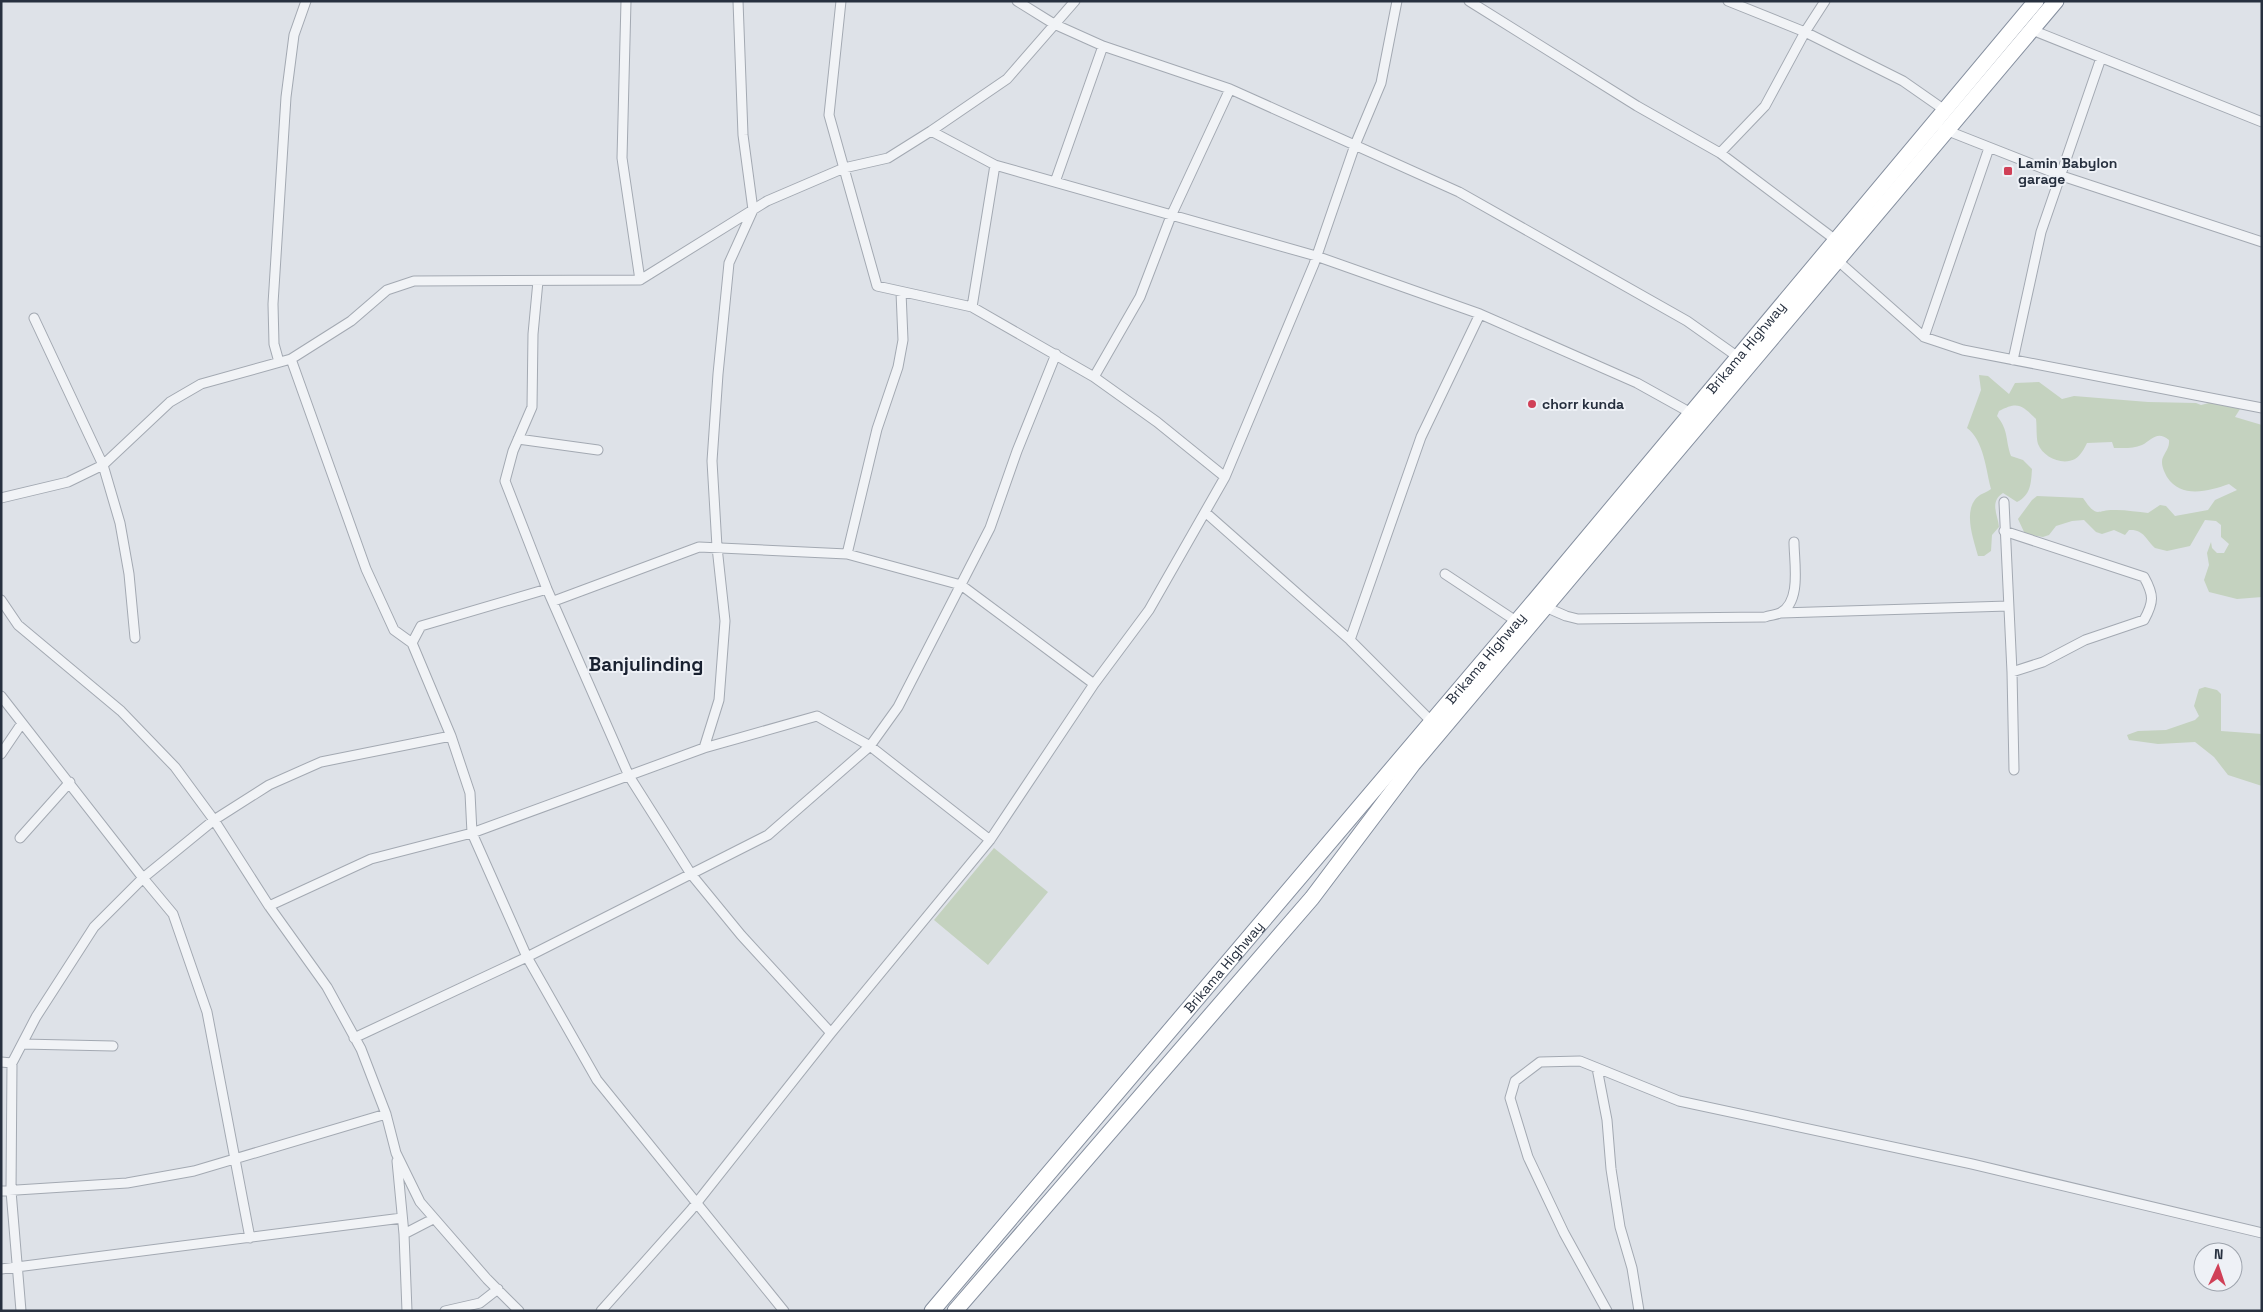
<svg xmlns="http://www.w3.org/2000/svg" width="2263" height="1312" viewBox="0 0 2263 1312" font-family="'Space Grotesk',sans-serif">
<style>
.green{fill:#c4d2bf}
.lines{fill:none;stroke-linecap:round;stroke-linejoin:round}
.street-casing{stroke:#a3a9b2;stroke-width:11}
.highway-casing{stroke:#858f9f;stroke-width:17}
.street{stroke:#f1f3f6;stroke-width:9}
.highway{stroke:#fff;stroke-width:15}
.poi-dot{fill:#d04057;stroke:#eef1f6;stroke-width:2}
.labels{text-anchor:middle;dominant-baseline:central;stroke-width:4;stroke-linejoin:round;paint-order:stroke}
.poi-label{font-size:14px;font-weight:bold;fill:#27303f;stroke:#eef1f6;text-anchor:start}
.street-label{font-size:14px;fill:#27303f;stroke:#eef1f6}
.district-label{font-size:19px;font-weight:bold;fill:#192130;stroke:#eef1f6}
</style>
<rect width="100%" height="100%" fill="#dee2e8"/>
<path class="green" d="M 1979,375 L 1988,376 L 2009,394 L 2015,383 L 2039,382 L 2062,399 L 2074,396 L 2148,402 L 2196,403 L 2201,405 L 2213,402 L 2237,404 L 2240,409 L 2235,417 L 2262,425 L 2262,597 L 2237,599 L 2209,592 L 2204,580 L 2209,565 L 2207,553 L 2211,542 L 2212,548 L 2217,553 L 2224,553 L 2229,544 L 2221,537 L 2221,525 L 2216,521 L 2205,520 L 2190,546 L 2167,551 L 2155,548 C 2146,540 2144,529 2129,530 L 2125,535 L 2114,530 L 2102,534 L 2096,532 L 2084,520 L 2072,521 L 2056,526 L 2049,535 L 2043,537 L 2025,534 L 2018,519 L 2032,500 L 2037,496 L 2083,498 C 2098,520 2096,509 2116,510 C 2127,510 2138,512 2148,513 L 2160,505 L 2166,506 L 2175,516 L 2208,510 L 2215,500 L 2237,490 L 2229,484 C 2209,491 2181,499 2167,477 C 2165,473 2162,468 2162,462 C 2162,454 2170,450 2169,440 C 2157,430 2152,440 2142,445 C 2133,449 2123,448 2114,448 L 2112,442 L 2087,443 C 2084,449 2081,455 2075,459 C 2062,466 2043,457 2038,444 C 2036,437 2037,427 2036,419 C 2022,405 2018,401 1999,411 L 1997,416 C 2009,431 2005,439 2011,456 L 2023,460 L 2032,469 C 2031,483 2031,495 2017,502 L 2003,493 C 1989,502 1998,515 1999,527 L 1992,535 L 1991,551 L 1984,556 L 1978,556 C 1974,540 1961,508 1980,495 C 1983,493 1987,492 1991,489 C 1986,470 1984,441 1967,428 L 1981,390 Z
M 2205,687 L 2217,690 L 2221,694 L 2221,731 L 2262,734 L 2262,786 L 2228,775 L 2214,757 L 2195,742 L 2158,744 L 2129,740 L 2127,735 L 2138,731 L 2166,730 L 2195,720 L 2199,716 L 2194,706 L 2199,689 Z
M 994,848 L 1048,892 L 988,965 L 934,920 Z"/>
<g class="lines">
<g class="street-casing">
<path id="street" d="M 626,1 L 622,158 L 640,280
M 841,1 L 829,115 L 877,286 L 972,307 L 1094,377 L 1157,422 L 1225,477
M 1017,1 L 1054,24 L 1103,46 L 1230,89 L 1459,192 L 1687,321 L 1738,357
M 1469,1 L 1637,106 L 1720,153 L 1837,241
M 1728,1 L 1805,32 L 1903,81 L 1946,111
M 2032,30 L 2262,122
M 1943,129 L 2062,176 L 2262,242
M 931,131 L 995,165 L 1316,256 L 1480,314 L 1637,383 L 1691,413
M 1720,153 L 1765,106 L 1805,32 L 1825,1
M 1055,182 L 1103,46
M 1837,260 L 1924,337 L 1963,350 L 2262,408
M 538,281 L 533,334 L 532,407 L 513,451 L 505,481 L 547,589 L 629,776 L 691,874 L 741,935 L 831,1033
M 972,307 L 995,165
M 34,318 L 103,465 L 120,523 L 129,574 L 135,638
M 1924,337 L 1989,148
M 291,359 L 366,569 L 394,630 L 412,643 L 451,736 L 470,793 L 472,833 L 527,957 L 597,1080 L 784,1311
M 2013,360 L 2041,232 L 2101,58
M 279,362 L 274,344 L 273,304 L 286,97 L 294,35 L 306,1
M 1094,377 L 1140,297 L 1171,216 L 1230,89
M 518,439 L 598,450
M 1,498 L 68,482 L 103,465 L 170,402 L 201,384 L 291,359 L 351,321 L 387,290 L 414,281 L 640,280 L 767,201 L 844,168 L 888,158 L 931,131 L 1007,79 L 1075,1
M 2004,502 L 2012,672 L 2014,770
M 1205,512 L 1350,640 L 1431,721
M 2004,531 L 2144,577 C 2154,595 2154,602 2144,620 L 2085,640 L 2043,662 L 2012,672
M 847,554 L 877,429 L 898,367 L 903,340 L 901,292
M 1445,574 L 1516,621
M 1,600 L 18,625 L 121,711 L 175,767 L 214,820 L 269,906 L 327,987 L 361,1049 L 386,1114 L 396,1153 L 420,1202 L 487,1279 L 519,1311
M 554,601 L 699,547 L 847,554 L 961,585 L 1094,684
M 1543,606 L 1566,616 L 1578,619 L 1765,617 C 1770,615 1776,615 1780,613 C 1802,602 1794,562 1794,542
M 1781,613 L 2008,606
M 1350,640 L 1421,437 L 1480,314
M 412,643 L 421,626 L 547,589
M 1,696 L 143,878 L 173,914 L 207,1012 L 250,1238
M 704,748 L 719,700 L 725,621 L 717,547 L 712,461 L 718,374 L 729,263 L 753,210 L 743,135 L 738,1
M 1,754 L 22,723
M 20,838 L 70,782
M 269,906 L 371,859 L 472,833 L 704,748 L 817,716 L 870,746 L 990,840
M 354,1038 L 527,957 L 768,835 L 870,746 L 898,707 L 990,528 L 1017,451 L 1056,354
M 22,1044 L 113,1046
M 1,1062 L 12,1063
M 1597,1068 L 1607,1120 L 1611,1169 L 1620,1227 L 1632,1268 L 1639,1311
M 397,1161 L 404,1234 L 407,1311
M 1,1191 L 127,1183 L 194,1171 L 386,1114
M 404,1234 L 433,1219
M 1,1269 L 402,1218
M 21,1311 L 11,1191 L 12,1063 L 36,1017 L 94,927 L 143,878 L 214,820 L 269,785 L 321,762 L 451,736
M 445,1311 L 480,1303 L 498,1289
M 601,1311 L 691,1210 L 831,1033 L 990,840 L 1094,684 L 1149,610 L 1225,477 L 1314,264 L 1355,145 L 1381,83 L 1397,1
M 1607,1311 L 1564,1233 L 1528,1157 L 1510,1098 L 1515,1081 L 1540,1062 L 1580,1061 L 1679,1101 L 1972,1164 L 2262,1233"/>
</g>
<g class="highway-casing">
<g id="highway">
<path id="s1" d="M 932,1311 L 1535,600 L 2036,1"/>
<path d="M 955,1311 L 1312,898 L 1413,764 L 2056,1"/>
</g>
</g>
<use href="#street" class="street"/>
<use href="#highway" class="highway"/>
</g>
<g class="poi-dot">
<rect x="2003" y="166" width="10" height="10" rx="2.5"/>
<circle cx="1532" cy="404" r="5"/>
</g>
<g class="labels">
<g class="poi-label">
<text x="2018" y="163">Lamin Babylon<tspan x="2018" dy="16">garage</tspan></text>
<text x="1542" y="404">chorr kunda</text>
</g>
<g class="street-label">
<text stroke="none"><textPath href="#s1" startOffset="1261">Brikama Highway</textPath></text>
<text stroke="none"><textPath href="#s1" startOffset="856">Brikama Highway</textPath></text>
<text stroke="none"><textPath href="#s1" startOffset="451">Brikama Highway</textPath></text>
</g>
<g class="district-label">
<text x="646" y="664">Banjulinding</text>
</g>
</g>
<rect width="2263" height="1312" fill="none" stroke="#27303f" stroke-width="5"/>
<g transform="translate(2218 1267) rotate(3)"><circle r="24" fill="#eef1f6" stroke="#9ea4ad"/>
<path d="M0-4L9 19L0 12L-9 19Z" fill="#d04057"/>
<text y="-8" font-size="14" font-weight="bold" text-anchor="middle" fill="#27303f">N</text>
</g>
</svg>
